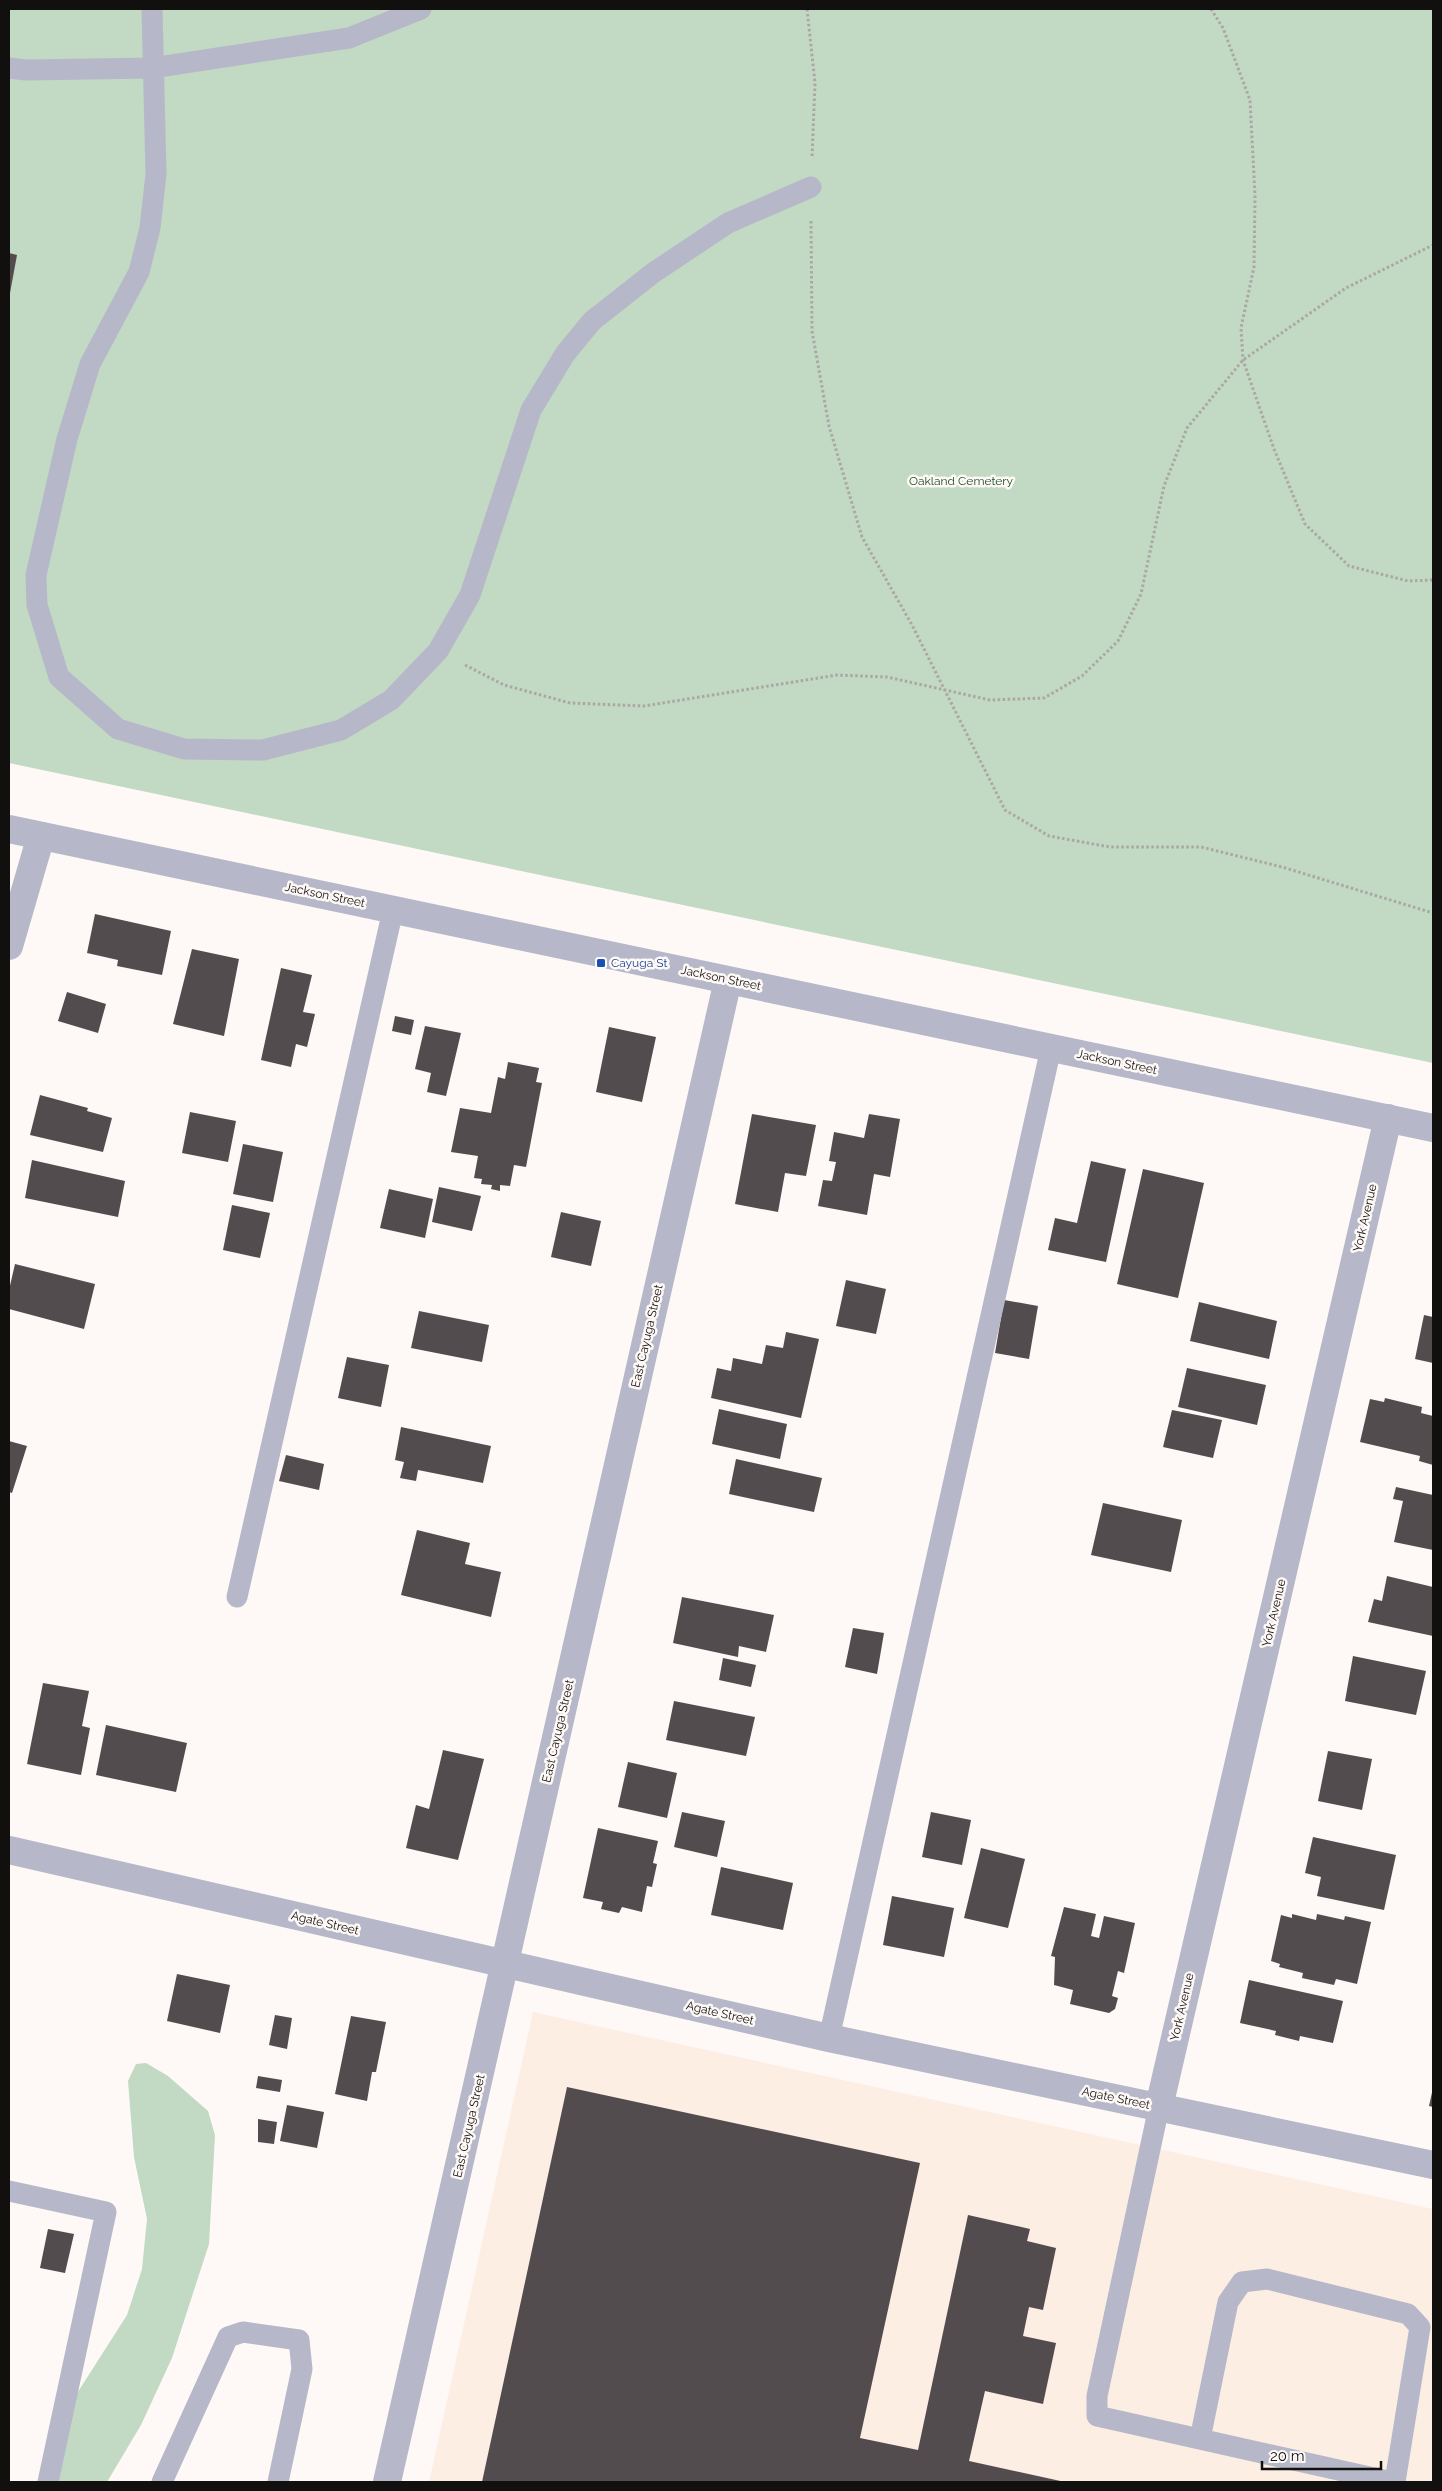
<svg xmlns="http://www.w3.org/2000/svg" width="1442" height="2491" viewBox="0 0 1442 2491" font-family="Raleway,sans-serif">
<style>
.built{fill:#fdeee4}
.green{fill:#c2d9c3}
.building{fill:#534c4f}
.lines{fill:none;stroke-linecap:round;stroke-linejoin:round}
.path{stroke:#aba7a4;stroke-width:3;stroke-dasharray:2.5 2.5;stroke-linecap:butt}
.service{stroke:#b6b8c9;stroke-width:21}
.minor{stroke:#b6b8c9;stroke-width:28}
.tertiary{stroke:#b6b8c9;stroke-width:28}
.transit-dot{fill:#1a4fb4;stroke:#fef9f6;stroke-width:2}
.labels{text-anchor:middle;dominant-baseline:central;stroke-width:5;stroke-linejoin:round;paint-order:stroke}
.park-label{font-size:12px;fill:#1e4d26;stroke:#fef9f6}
.street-label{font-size:12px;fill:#12100e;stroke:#fef9f6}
.transit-label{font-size:12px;fill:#164399;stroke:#fef9f6;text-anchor:start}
</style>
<rect width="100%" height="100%" fill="#fef9f6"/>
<path class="built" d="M 533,2012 L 1433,2209 L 1433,2482 L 429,2482 Z"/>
<path class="green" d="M 9,9 L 1433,9 L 1433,1063 L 9,763 Z
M 146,2063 L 168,2076 L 208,2111 L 215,2135 L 209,2244 L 172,2358 L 141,2425 L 107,2482 L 55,2482 L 74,2398 L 127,2315 L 142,2269 L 147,2219 L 134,2157 L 128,2081 L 136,2064 Z"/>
<path class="building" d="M 9,253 L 17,255 L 10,293 L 9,293 Z
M 95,914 L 171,931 L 162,975 L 117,966 L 118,960 L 87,953 Z
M 192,949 L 239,959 L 224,1036 L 173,1024 Z
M 281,968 L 312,975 L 303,1012 L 315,1014 L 307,1047 L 296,1044 L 291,1067 L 261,1060 Z
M 67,992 L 106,1004 L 98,1033 L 58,1021 Z
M 395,1016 L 414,1020 L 411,1035 L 392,1031 Z
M 425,1026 L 461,1033 L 446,1096 L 427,1092 L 431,1073 L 415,1069 Z
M 609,1027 L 656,1037 L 642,1102 L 596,1092 Z
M 508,1062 L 539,1068 L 536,1082 L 542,1083 L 526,1167 L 514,1165 L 510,1186 L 500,1185 L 500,1191 L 491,1189 L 492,1185 L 481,1184 L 482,1179 L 474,1178 L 478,1156 L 451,1152 L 460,1108 L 491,1113 L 498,1077 L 505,1079 Z
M 40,1095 L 88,1108 L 87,1111 L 112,1118 L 103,1152 L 30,1135 Z
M 190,1112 L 236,1121 L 228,1162 L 182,1153 Z
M 752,1114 L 816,1125 L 806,1176 L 785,1173 L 778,1212 L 735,1204 Z
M 869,1114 L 900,1119 L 890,1177 L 874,1174 L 867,1215 L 818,1206 L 823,1180 L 832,1181 L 836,1162 L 829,1161 L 834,1132 L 864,1138 Z
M 243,1144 L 283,1152 L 273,1202 L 233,1194 Z
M 32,1160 L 125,1181 L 118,1217 L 25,1198 Z
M 1091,1161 L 1126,1169 L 1106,1262 L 1048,1250 L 1055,1218 L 1077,1223 Z
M 1143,1169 L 1204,1183 L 1178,1298 L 1117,1284 Z
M 439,1187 L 481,1196 L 472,1231 L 432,1222 Z
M 389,1189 L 433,1199 L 425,1238 L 380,1228 Z
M 232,1205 L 270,1213 L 260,1258 L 223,1250 Z
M 561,1212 L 601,1221 L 591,1266 L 551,1257 Z
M 15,1264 L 95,1284 L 84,1329 L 9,1309 L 9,1290 Z
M 846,1280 L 886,1289 L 876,1334 L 836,1326 Z
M 1004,1300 L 1038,1306 L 1029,1359 L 995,1353 Z
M 1199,1302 L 1277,1321 L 1269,1359 L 1190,1341 Z
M 419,1311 L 489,1325 L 482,1362 L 411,1348 Z
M 1424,1315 L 1433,1317 L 1433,1363 L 1415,1359 Z
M 786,1332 L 819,1339 L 801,1418 L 711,1398 L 717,1368 L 731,1371 L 733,1358 L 762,1364 L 766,1345 L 783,1348 Z
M 347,1357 L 389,1365 L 381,1407 L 338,1398 Z
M 1187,1368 L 1266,1385 L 1257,1425 L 1178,1407 Z
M 1385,1398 L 1422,1407 L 1421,1413 L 1433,1416 L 1433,1465 L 1419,1461 L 1420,1456 L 1360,1442 L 1370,1399 L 1384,1402 Z
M 719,1409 L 787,1424 L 780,1459 L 712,1444 Z
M 1172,1410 L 1222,1420 L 1213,1458 L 1163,1447 Z
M 401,1427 L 491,1446 L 483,1483 L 418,1470 L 416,1481 L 400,1478 L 404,1462 L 395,1460 Z
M 9,1441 L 27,1446 L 12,1493 L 9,1492 Z
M 286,1455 L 324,1464 L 319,1490 L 279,1481 Z
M 736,1459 L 822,1478 L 814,1512 L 729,1494 Z
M 1396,1487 L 1433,1495 L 1433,1550 L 1394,1542 L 1403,1501 L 1393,1499 Z
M 1103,1503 L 1182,1520 L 1171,1572 L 1091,1555 Z
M 417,1530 L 470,1543 L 465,1564 L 501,1572 L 491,1617 L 401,1595 Z
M 1387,1576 L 1433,1587 L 1433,1636 L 1368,1622 L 1374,1599 L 1382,1601 Z
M 682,1597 L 774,1615 L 766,1652 L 739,1646 L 738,1657 L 673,1643 Z
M 853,1628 L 884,1633 L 877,1674 L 845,1667 Z
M 1353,1656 L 1426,1671 L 1416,1715 L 1345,1701 Z
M 723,1658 L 756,1665 L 751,1687 L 719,1680 Z
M 43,1683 L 89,1691 L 82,1726 L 90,1728 L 81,1775 L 27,1764 Z
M 674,1701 L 755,1717 L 746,1756 L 666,1740 Z
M 106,1725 L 187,1743 L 176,1792 L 96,1775 Z
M 443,1750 L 484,1759 L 458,1860 L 406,1848 L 416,1805 L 429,1809 Z
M 1328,1751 L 1372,1759 L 1362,1810 L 1318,1801 Z
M 628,1762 L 677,1773 L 667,1818 L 618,1807 Z
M 682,1812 L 725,1821 L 717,1857 L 674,1847 Z
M 931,1812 L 971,1820 L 962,1865 L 922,1857 Z
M 598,1828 L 658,1841 L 653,1863 L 657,1864 L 652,1887 L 647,1886 L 642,1912 L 622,1907 L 619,1913 L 601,1909 L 603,1902 L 583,1898 Z
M 1313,1837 L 1396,1855 L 1384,1910 L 1317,1896 L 1321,1877 L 1305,1873 Z
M 981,1848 L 1025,1859 L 1008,1928 L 964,1918 Z
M 721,1867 L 793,1883 L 783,1930 L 711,1915 Z
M 892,1896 L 954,1908 L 944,1957 L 883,1945 Z
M 1064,1907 L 1096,1914 L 1091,1936 L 1099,1938 L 1104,1916 L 1135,1923 L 1124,1973 L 1118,1971 L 1112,1996 L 1118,1998 L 1115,2009 L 1109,2013 L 1070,2004 L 1073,1990 L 1054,1985 L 1055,1957 L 1051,1956 Z
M 1292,1914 L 1316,1920 L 1317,1914 L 1344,1920 L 1345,1916 L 1371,1922 L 1357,1984 L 1336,1979 L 1334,1985 L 1302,1978 L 1303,1973 L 1279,1967 L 1280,1964 L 1271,1961 L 1281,1915 L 1292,1918 Z
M 177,1974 L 230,1985 L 220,2033 L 167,2021 Z
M 1249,1980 L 1343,2001 L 1333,2043 L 1300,2036 L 1299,2041 L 1275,2035 L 1276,2031 L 1240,2023 Z
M 275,2015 L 292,2018 L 287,2049 L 269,2045 Z
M 351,2016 L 386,2022 L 376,2072 L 372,2072 L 367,2101 L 335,2094 Z
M 258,2076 L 282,2080 L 280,2092 L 256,2088 Z
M 567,2087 L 920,2163 L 860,2438 L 918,2450 L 968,2215 L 1030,2229 L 1027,2241 L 1056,2248 L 1043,2310 L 1029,2307 L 1023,2336 L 1056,2343 L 1043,2404 L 985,2391 L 969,2461 L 1065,2482 L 482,2482 Z
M 1433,2088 L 1433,2107 L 1429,2106 Z
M 287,2105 L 324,2112 L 317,2148 L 280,2141 Z
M 258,2119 L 277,2122 L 274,2144 L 258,2142 Z
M 48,2229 L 74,2234 L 65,2273 L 40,2268 Z"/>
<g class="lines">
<path class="path" d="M 807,9 L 815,83 L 812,158
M 1211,9 L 1223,28 L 1250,100 L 1255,196 L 1254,267 L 1241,328 L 1243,360 L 1274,449 L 1305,524 L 1349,566 L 1408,581 L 1433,580
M 811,221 L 812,331 L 829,426 L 862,537 L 912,625 L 1005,810 L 1049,836 L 1110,847 L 1201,847 L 1282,867 L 1433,913
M 465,665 L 504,685 L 570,703 L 644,706 L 837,675 L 887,677 L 990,700 L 1044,698 L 1082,676 L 1118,641 L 1141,594 L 1164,486 L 1187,428 L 1243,360 L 1346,288 L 1433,245"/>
<path class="service" d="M 152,9 L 156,174 L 150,228 L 139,272 L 90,364 L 67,439 L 36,575 L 37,605 L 59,677 L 118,729 L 184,749 L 263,750 L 341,730 L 391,700 L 438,651 L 470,595 L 531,410 L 565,354 L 592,321 L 653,273 L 728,223 L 811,187
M 9,68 L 26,70 L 152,68 L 349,38 L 421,9
M 237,1597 L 393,910
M 829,2038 L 1051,1048
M 1159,2107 L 1097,2396 L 1097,2416 L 1392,2482
M 9,2191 L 106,2212 L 48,2482
M 1200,2439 L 1228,2302 L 1242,2282 L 1267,2279 L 1408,2314 L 1420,2327 L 1395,2482
M 162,2482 L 228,2337 L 243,2332 L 299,2340 L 302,2369 L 278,2482"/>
<path class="minor" d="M 9,946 L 41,836
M 9,1850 L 829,2038 L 1433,2165
M 1159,2107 L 1388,1118"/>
<path class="tertiary" d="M 9,829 L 1433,1128
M 387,2482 L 728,980"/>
</g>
<rect class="transit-dot" x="596" y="958" width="10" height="10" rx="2.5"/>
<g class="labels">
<g class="park-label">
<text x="961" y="481">Oakland Cemetery</text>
</g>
<g class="street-label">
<text transform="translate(325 895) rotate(12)">Jackson Street</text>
<text transform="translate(721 978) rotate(12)">Jackson Street</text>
<text transform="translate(1117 1062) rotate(12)">Jackson Street</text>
<text transform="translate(1365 1218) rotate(-77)">York Avenue</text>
<text transform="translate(647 1336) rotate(-77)">East Cayuga Street</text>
<text transform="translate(1274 1613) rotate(-77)">York Avenue</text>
<text transform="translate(558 1731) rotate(-77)">East Cayuga Street</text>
<text transform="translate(325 1923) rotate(13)">Agate Street</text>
<text transform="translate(1182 2007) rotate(-77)">York Avenue</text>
<text transform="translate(720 2013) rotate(13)">Agate Street</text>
<text transform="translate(1116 2098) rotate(12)">Agate Street</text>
<text transform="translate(469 2126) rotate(-77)">East Cayuga Street</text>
</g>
<g class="transit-label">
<text x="611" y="963">Cayuga St</text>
</g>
</g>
<rect width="1442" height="2491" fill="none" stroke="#12100e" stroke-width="20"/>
<path d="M1262 2461v8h119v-8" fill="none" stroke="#12100e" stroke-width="2.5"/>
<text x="1270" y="2461" font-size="15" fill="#12100e" stroke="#fef9f6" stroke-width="4" paint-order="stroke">20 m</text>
</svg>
